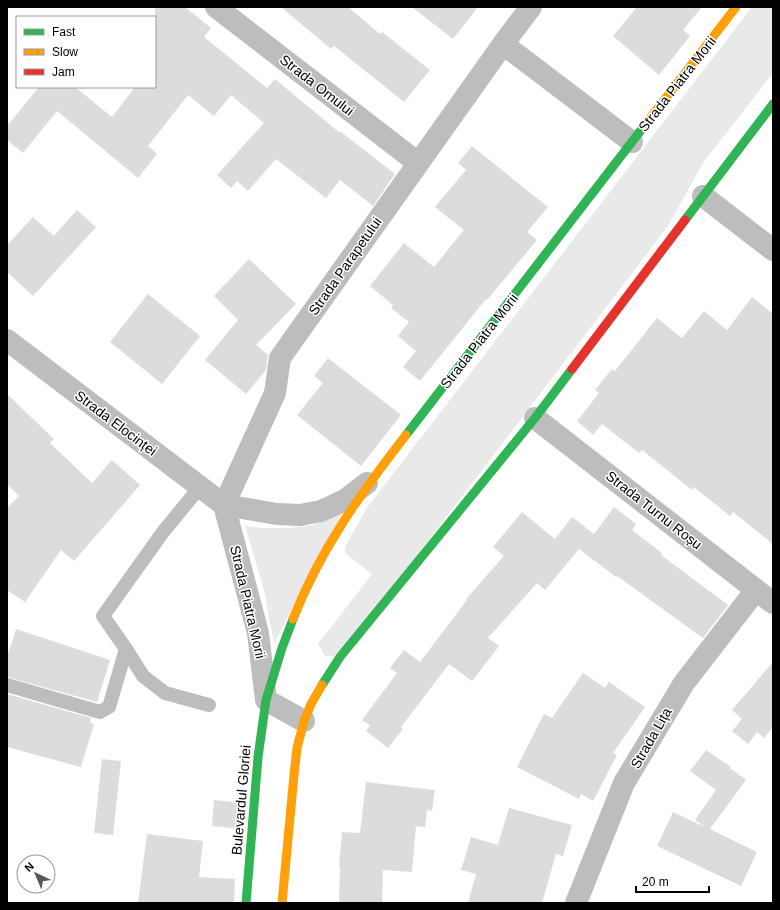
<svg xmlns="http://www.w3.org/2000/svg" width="780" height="910" viewBox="0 0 780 910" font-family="Helvetica,sans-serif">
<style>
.green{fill:#e9e9e9}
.building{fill:#dcdcdc}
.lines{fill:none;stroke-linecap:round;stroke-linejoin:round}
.lane{stroke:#bdbdbd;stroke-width:14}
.street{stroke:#bdbdbd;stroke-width:22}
.fast{stroke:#30b455;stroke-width:9}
.slow{stroke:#ff9f0a;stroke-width:9}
.jam{stroke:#e5322d;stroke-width:9}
.labels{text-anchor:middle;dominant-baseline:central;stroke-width:3;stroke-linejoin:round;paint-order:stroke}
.street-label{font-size:14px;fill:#000;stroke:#fff}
</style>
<rect width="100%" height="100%" fill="#fff"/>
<path class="green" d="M 752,7 L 773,7 L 773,73 L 703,163 L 668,226 L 393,587 L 338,656 L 325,656 L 318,644 L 372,574 L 345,553 L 345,547 L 366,509 Z
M 342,513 L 274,644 L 264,590 L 245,526 L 264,528 L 288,528 L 314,525 Z"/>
<path class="building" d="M 155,7 L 185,7 L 211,28 L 204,37 L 267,88 L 275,79 L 340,133 L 341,132 L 395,174 L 373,206 L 340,180 L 326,198 L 276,159 L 248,191 L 237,181 L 231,188 L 217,175 L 264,123 L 231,95 L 214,116 L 188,95 L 148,146 L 157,154 L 138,178 L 57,111 L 23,153 L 7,140 L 7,126 L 39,87 L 75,87 L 112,117 L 135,87 L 155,87 Z
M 281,7 L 348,7 L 380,34 L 382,32 L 430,70 L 404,102 L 334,46 L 331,49 Z
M 412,7 L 478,7 L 453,39 Z
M 637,7 L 702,7 L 683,30 L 690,36 L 659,75 L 613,36 Z
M 472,146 L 548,207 L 527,232 L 537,240 L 487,300 L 486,299 L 420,381 L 403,367 L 416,351 L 398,336 L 409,322 L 391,308 L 393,305 L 370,286 L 404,243 L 434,267 L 464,230 L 435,207 L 466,170 L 458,163 Z
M 77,210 L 96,227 L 33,296 L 7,272 L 7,245 L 33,217 L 54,236 Z
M 249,259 L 296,304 L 256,345 L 268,355 L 266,370 L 246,394 L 205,360 L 238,320 L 214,296 Z
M 148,294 L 200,336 L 162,384 L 110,342 Z
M 752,297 L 773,314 L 773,544 L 733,512 L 730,516 L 694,487 L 692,490 L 642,450 L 639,453 L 602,424 L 593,435 L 577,421 L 599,393 L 595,390 L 612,369 L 615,371 L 657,318 L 682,338 L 704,311 L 727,330 Z
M 328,358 L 401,415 L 361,466 L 297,415 L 323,383 L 314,376 Z
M 7,394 L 54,439 L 50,443 L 92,483 L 112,460 L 140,485 L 74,561 L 61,550 L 25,602 L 7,590 L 7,508 L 19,496 L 7,484 Z
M 614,507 L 636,524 L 632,530 L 662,553 L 661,555 L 728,605 L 703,638 L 617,576 L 616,577 L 579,549 L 545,590 L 537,583 L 488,638 L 499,646 L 472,681 L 449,664 L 401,727 L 403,729 L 388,748 L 366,731 L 370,725 L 362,720 L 397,673 L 390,668 L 404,650 L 420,662 L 467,600 L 466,599 L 504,556 L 493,547 L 522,512 L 555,539 L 572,517 L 594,534 Z
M 16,629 L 110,660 L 97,702 L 7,677 L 7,657 Z
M 773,662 L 773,727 L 764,738 L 757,732 L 748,744 L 732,731 L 742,719 L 732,710 Z
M 583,673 L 605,688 L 609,682 L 645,707 L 613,753 L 617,755 L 593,801 L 581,794 L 579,799 L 517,767 L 544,714 L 552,718 Z
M 7,694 L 91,718 L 90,723 L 94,724 L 81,767 L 7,747 Z
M 706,750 L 731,767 L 730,768 L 746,780 L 710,829 L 757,852 L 741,886 L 657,846 L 673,812 L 705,827 L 695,820 L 716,790 L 690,771 Z
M 102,759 L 121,761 L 113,835 L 94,833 Z
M 366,782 L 435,790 L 432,811 L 427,810 L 425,827 L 416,826 L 412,872 L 383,870 L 382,903 L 339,903 L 340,867 L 339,866 L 342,832 L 360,833 Z
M 214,800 L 242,803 L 240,829 L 212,826 Z
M 509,808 L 572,825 L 563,856 L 556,854 L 542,903 L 468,903 L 476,874 L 461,870 L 471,837 L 498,845 Z
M 147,834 L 203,841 L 199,877 L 235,879 L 234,903 L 138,903 Z"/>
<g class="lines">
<path class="lane" d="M 126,649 L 143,676 L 165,693 L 209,705
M 7,685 L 100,712 L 109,707 L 126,649 L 103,616 L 163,532 L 200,487"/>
<path class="street" d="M 216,7 L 418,163
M 503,44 L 632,142
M 703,196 L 773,250
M 7,340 L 224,505 L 277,514 L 300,515 L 321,511 L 345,500 L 367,483
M 535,418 L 773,603
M 224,505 L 275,393 L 280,358 L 503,44 L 531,7
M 224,505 L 258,633 L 266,700 L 304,721
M 576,903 L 624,783 L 684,683 L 756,590"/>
<path class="fast" d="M 685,220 L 773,104
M 406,435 L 648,121
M 322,685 L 340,657 L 535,418 L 572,369
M 246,903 L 258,757 L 266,700 L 282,648 L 293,619"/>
<path class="slow" d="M 648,121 L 736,7
M 293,619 C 320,550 360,494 406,435
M 282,903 L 294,775 L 297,748 L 304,721 L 311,704 L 322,685"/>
<path class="jam" d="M 572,369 L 685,220"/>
</g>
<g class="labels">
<g class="street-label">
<text transform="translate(677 84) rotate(-52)">Strada Piatra Morii</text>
<text transform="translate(317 85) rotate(38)">Strada Omului</text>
<text transform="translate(345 266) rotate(-55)">Strada Parapetului</text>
<text transform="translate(479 341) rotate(-52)">Strada Piatra Morii</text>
<text transform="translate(116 423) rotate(37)">Strada Elocinței</text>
<text transform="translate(654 510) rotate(38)">Strada Turnu Roșu</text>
<text transform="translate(248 602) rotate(77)">Strada Piatra Morii</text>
<text transform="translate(651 738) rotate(-60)">Strada Lița</text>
<text transform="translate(241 800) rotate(-85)">Bulevardul Gloriei</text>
</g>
</g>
<rect width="780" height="910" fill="none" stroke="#000000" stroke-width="16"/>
<rect x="16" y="16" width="140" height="72" fill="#ffffff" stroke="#999999"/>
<rect x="24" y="29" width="20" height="6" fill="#30b455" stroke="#999999"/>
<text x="52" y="36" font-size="12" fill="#000000">Fast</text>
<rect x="24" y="49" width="20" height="6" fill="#ff9f0a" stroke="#999999"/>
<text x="52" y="56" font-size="12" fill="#000000">Slow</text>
<rect x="24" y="69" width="20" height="6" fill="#e5322d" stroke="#999999"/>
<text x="52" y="76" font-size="12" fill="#000000">Jam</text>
<g transform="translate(36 874) rotate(316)"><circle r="19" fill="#ffffff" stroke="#999999"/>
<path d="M0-3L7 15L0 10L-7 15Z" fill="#595959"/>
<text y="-6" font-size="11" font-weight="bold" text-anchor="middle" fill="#000000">N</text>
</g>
<path d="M636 886v6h73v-6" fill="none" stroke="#000000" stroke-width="2"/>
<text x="642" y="886" font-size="12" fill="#000000" stroke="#ffffff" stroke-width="3" paint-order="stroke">20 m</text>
</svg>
